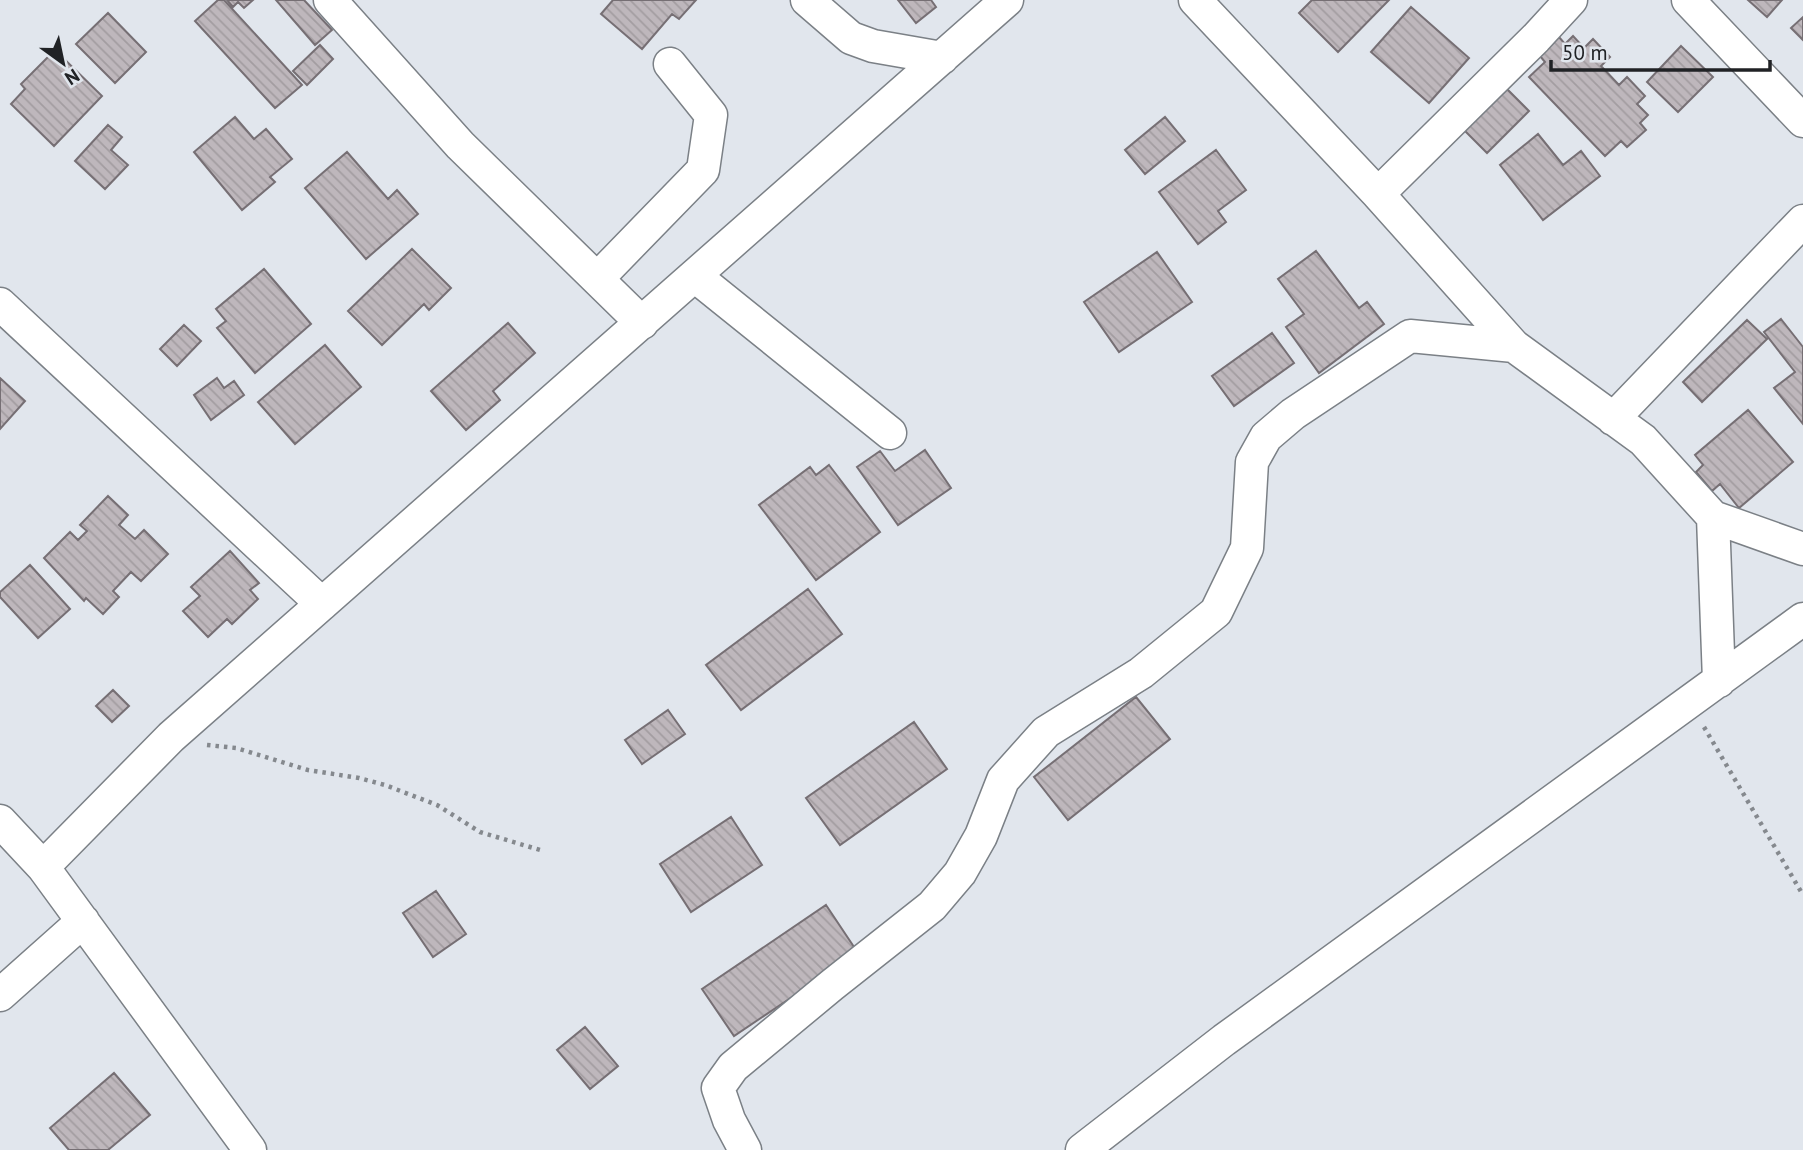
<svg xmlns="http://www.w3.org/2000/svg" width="1803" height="1150" viewBox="0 0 1803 1150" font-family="'PT Sans',sans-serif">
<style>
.building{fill:url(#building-back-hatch);stroke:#766f74;stroke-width:2}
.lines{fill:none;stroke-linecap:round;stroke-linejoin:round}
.minor-casing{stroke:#7b8086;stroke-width:35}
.path{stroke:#85898e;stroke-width:4.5;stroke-dasharray:3.5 5;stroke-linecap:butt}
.minor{stroke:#fff;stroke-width:32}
</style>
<defs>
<pattern id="building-back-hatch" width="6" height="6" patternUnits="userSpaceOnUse" patternTransform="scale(1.75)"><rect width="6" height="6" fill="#beb7bc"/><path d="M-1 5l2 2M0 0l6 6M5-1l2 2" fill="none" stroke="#a39da1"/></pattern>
</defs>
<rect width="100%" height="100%" fill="#e1e6ed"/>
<path class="building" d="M 218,0 L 224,0 L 302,85 L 275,108 L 195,21 Z
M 227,0 L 253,0 L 244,8 L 238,2 L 233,7 Z
M 276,0 L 304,0 L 332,30 L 315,45 Z
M 613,0 L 696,0 L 679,19 L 672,14 L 642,49 L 601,14 Z
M 898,0 L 931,0 L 936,7 L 916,23 Z
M 1312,0 L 1389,0 L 1338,52 L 1299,13 Z
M 1748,0 L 1782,0 L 1767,17 Z
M 1411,7 L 1469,58 L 1429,103 L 1371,52 Z
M 108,13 L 146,52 L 115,83 L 76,44 Z
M 1803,17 L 1803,40 L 1791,28 Z
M 1573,36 L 1584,48 L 1593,39 L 1610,57 L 1601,66 L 1619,85 L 1627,77 L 1645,96 L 1637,104 L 1648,115 L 1640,123 L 1646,130 L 1627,147 L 1621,141 L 1605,156 L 1529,77 L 1545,62 L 1540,56 L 1559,37 L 1565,44 Z
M 320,45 L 333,59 L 307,85 L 293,71 Z
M 1681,46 L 1713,77 L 1678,112 L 1647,82 Z
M 55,50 L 102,96 L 54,146 L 11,104 L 25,89 L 21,84 Z
M 1500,82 L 1529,111 L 1487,153 L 1459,125 Z
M 235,117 L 254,139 L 266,129 L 292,159 L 270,177 L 275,182 L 242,210 L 194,152 Z
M 1165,117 L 1185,141 L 1145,174 L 1125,150 Z
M 108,125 L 122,137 L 111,150 L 128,165 L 105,189 L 75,161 Z
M 1538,134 L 1563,165 L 1581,151 L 1600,176 L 1543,220 L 1500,165 Z
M 1216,150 L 1246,190 L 1218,211 L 1226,222 L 1198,244 L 1159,192 Z
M 347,152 L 388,199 L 397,190 L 418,214 L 366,259 L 305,188 Z
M 412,249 L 451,288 L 429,310 L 424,304 L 382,345 L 348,311 Z
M 1316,251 L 1359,308 L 1367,302 L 1384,324 L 1319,373 L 1286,327 L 1304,314 L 1278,279 Z
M 1157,252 L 1192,302 L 1119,352 L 1084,302 Z
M 264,269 L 311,324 L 255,373 L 217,328 L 226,321 L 216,309 Z
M 1781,319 L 1803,347 L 1803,424 L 1774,388 L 1795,372 L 1764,332 Z
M 1747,320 L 1767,339 L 1702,402 L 1683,382 Z
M 508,323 L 535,353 L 493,391 L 500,400 L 466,430 L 431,391 Z
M 184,325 L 201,341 L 177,366 L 160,349 Z
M 1272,333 L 1294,363 L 1234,406 L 1212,376 Z
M 325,345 L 361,387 L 295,444 L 258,402 Z
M 0,378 L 25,401 L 0,429 Z
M 217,378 L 224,388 L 234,381 L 244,395 L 211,420 L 194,395 Z
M 1748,410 L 1793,462 L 1739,508 L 1720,484 L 1712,491 L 1696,472 L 1703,465 L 1695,455 Z
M 925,450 L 951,488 L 898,525 L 857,467 L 880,451 L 895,471 Z
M 829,465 L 880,532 L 816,580 L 759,505 L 810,467 L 816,475 Z
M 108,496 L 128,515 L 119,525 L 135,539 L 144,530 L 168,554 L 141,581 L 131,572 L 113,591 L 119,597 L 103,614 L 86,598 L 84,601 L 44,558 L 70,532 L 78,540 L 87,531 L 80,525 Z
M 230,551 L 259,583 L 250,590 L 258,599 L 232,624 L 227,619 L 208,637 L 183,611 L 200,596 L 191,587 Z
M 30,565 L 70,609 L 38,638 L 0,597 L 0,592 Z
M 808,589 L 842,634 L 741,710 L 706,665 Z
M 113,690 L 129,706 L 112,722 L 96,706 Z
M 1136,697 L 1170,739 L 1068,820 L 1034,777 Z
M 668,710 L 685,734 L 642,764 L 625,740 Z
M 914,722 L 947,769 L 840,845 L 806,798 Z
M 731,817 L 762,865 L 691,912 L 660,864 Z
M 436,891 L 466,934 L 433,957 L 403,913 Z
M 826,905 L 858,953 L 734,1036 L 702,989 Z
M 585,1027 L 618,1066 L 590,1089 L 557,1050 Z
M 114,1073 L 150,1115 L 108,1150 L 69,1150 L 50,1128 Z"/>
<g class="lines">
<g class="minor-casing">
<path id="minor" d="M 330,0 L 460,145 L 642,323
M 807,0 L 851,38 L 873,46 L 942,58
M 1195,0 L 1378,194 L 1514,346 L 1643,440 L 1713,517 L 1719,681
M 1688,0 L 1803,121
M 1378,194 L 1536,38 L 1571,0
M 695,276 L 890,433
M 597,279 L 703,170 L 711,115 L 670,64
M 0,304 L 322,604
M 1613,419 L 1803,221
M 1713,517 L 1803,549
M 0,821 L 43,867 L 250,1150
M 43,867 L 171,737 L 1007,0
M 0,995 L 83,921
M 745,1150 L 729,1120 L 718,1088 L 733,1067 L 832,985 L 932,906 L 960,873 L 981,836 L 1003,780 L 1046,732 L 1141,673 L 1216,612 L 1247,548 L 1252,462 L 1266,437 L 1293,414 L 1410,336 L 1514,346
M 1082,1150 L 1224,1040 L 1803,619"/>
</g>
<path class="path" d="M 1704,727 L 1803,895
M 207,745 L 236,748 L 308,770 L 359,778 L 385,785 L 437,805 L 480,832 L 540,850"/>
<use href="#minor" class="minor"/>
</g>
<g transform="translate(63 63) rotate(147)" stroke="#e1e6ed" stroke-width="5" paint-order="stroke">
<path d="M0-5L12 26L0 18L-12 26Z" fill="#202225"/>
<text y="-10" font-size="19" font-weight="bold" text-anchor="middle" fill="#202225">N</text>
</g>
<path d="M1551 60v10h219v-10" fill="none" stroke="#202225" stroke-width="3.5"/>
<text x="1562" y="60" font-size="21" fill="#202225" stroke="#e1e6ed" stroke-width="5" paint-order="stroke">50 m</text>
</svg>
